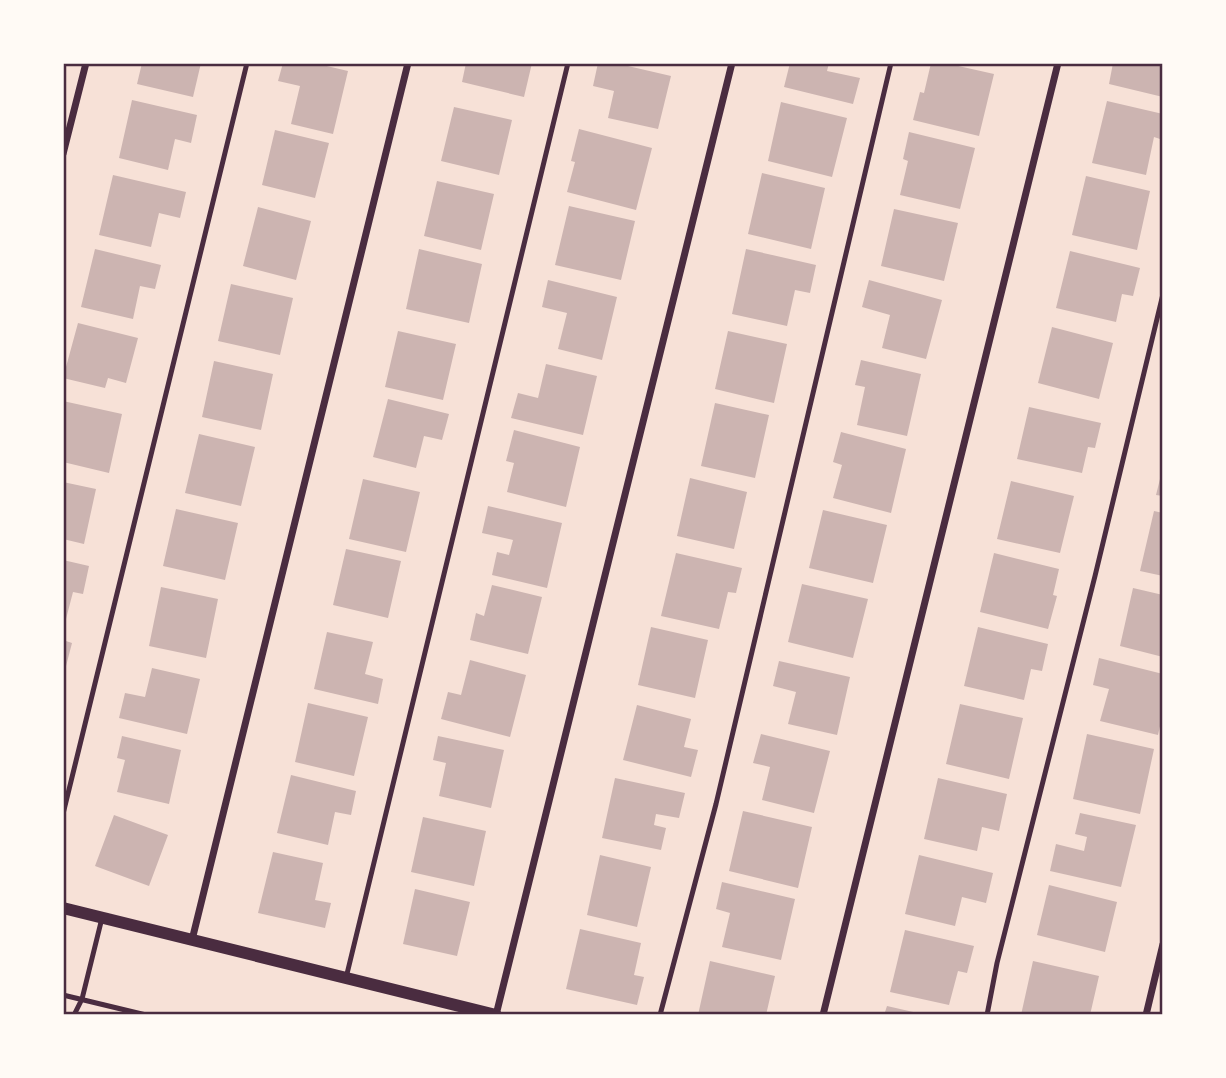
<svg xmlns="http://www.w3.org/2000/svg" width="1226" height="1078" viewBox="0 0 1226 1078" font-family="'Asap Condensed',sans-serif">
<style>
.building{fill:#ccb4b1}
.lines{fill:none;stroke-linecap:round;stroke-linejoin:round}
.service{stroke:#4a2c40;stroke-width:5}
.minor{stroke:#4a2c40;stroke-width:7}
.tertiary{stroke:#4a2c40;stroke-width:12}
.neatline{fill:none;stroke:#4a2c40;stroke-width:2.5}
</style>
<rect width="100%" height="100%" fill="#f7e1d7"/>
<path class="building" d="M 142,63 L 201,63 L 193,97 L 137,84 Z
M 283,63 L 314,63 L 348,71 L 333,134 L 291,124 L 300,86 L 278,81 Z
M 466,63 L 532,63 L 524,97 L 462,82 Z
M 598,63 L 615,63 L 671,76 L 658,129 L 608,118 L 614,91 L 593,86 Z
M 790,63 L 829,63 L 827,71 L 860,78 L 853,104 L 784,87 Z
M 931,63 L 945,63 L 994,74 L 979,136 L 913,120 L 920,92 L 924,93 Z
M 1113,63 L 1163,63 L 1163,97 L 1109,84 Z
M 132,100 L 197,115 L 191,143 L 175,139 L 168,170 L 119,158 Z
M 1107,101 L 1163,114 L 1163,140 L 1154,137 L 1146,175 L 1092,163 Z
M 781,102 L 847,118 L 832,177 L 768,161 Z
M 454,107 L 512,120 L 499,175 L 441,161 Z
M 579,129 L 652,148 L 636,210 L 567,192 L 575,162 L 571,161 Z
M 275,130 L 329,143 L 315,198 L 262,185 Z
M 909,132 L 975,148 L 960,209 L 900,195 L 908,161 L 903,159 Z
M 762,173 L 825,188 L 811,249 L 748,234 Z
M 113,175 L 186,192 L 180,218 L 159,213 L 151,247 L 99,235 Z
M 1086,176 L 1150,191 L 1137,250 L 1072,235 Z
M 437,181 L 494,194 L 481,250 L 424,236 Z
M 569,206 L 635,221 L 621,280 L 555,265 Z
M 258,207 L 311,221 L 296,280 L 243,266 Z
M 894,209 L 958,223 L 944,281 L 881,266 Z
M 95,249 L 161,265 L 155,289 L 140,286 L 133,319 L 81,307 Z
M 419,249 L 482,264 L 469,323 L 406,309 Z
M 746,249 L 816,265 L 810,293 L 795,290 L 787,326 L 732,314 Z
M 1070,251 L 1140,268 L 1133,296 L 1122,294 L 1116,322 L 1056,308 Z
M 548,280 L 617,297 L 602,360 L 558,349 L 567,313 L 542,307 Z
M 869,280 L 942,300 L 926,359 L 882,348 L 890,315 L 862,307 Z
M 231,284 L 293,298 L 280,355 L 218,341 Z
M 78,323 L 138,338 L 126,383 L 108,378 L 105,388 L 63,378 Z
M 1052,327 L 1113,343 L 1099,399 L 1038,383 Z
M 398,331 L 456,344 L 443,400 L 385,387 Z
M 728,331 L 787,344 L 774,403 L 715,389 Z
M 861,360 L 921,374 L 907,436 L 857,425 L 865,387 L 855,385 Z
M 214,361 L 273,374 L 261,430 L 202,417 Z
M 546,364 L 597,376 L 583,435 L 511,418 L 518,393 L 538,398 Z
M 388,399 L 449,414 L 442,440 L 424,436 L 416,468 L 373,457 Z
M 63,401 L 122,414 L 109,473 L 63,462 Z
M 715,403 L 769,415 L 755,478 L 701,466 Z
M 1029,407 L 1101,423 L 1095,448 L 1088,447 L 1082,473 L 1017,459 Z
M 514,430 L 580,447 L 566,507 L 507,492 L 514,463 L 506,461 Z
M 841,432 L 906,449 L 891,513 L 833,498 L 842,465 L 833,462 Z
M 199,434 L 255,447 L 241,506 L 185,493 Z
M 1162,471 L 1163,471 L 1163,496 L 1156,495 Z
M 690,478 L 747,492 L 734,549 L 677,536 Z
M 363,479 L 420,492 L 406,552 L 349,539 Z
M 1011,481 L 1074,496 L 1060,553 L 997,539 Z
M 63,482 L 96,489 L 84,544 L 63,539 Z
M 488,506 L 562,523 L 547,588 L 492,575 L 497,552 L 509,555 L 513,540 L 482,533 Z
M 176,509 L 238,523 L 225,580 L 163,566 Z
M 823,510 L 887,525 L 873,583 L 809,568 Z
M 1154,511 L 1163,513 L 1163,576 L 1140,571 Z
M 346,549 L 401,561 L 388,618 L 333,605 Z
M 676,553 L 742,568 L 736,593 L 728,592 L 719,629 L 661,616 Z
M 994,553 L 1059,569 L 1053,595 L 1057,596 L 1048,629 L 980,612 Z
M 63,560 L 89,566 L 83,594 L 73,592 L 66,619 L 63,619 Z
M 802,584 L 868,599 L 853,658 L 788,642 Z
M 492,585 L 542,597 L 528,654 L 470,640 L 476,613 L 484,616 Z
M 161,587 L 218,599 L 206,658 L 149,646 Z
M 1133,588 L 1163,595 L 1163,657 L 1120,646 Z
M 651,627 L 708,640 L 695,698 L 638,685 Z
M 978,627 L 1048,644 L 1042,671 L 1031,669 L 1024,700 L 964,686 Z
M 327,632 L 373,642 L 365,674 L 383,679 L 378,704 L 314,689 Z
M 63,640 L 72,643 L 65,670 L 63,669 Z
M 1099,658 L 1163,674 L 1163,713 L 1158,735 L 1100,721 L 1109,689 L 1093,685 Z
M 470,660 L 526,675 L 510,737 L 441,719 L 448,692 L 461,695 Z
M 779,661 L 850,677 L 837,735 L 788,724 L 796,692 L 773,686 Z
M 152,668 L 200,679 L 187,734 L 119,718 L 125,693 L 145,697 Z
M 308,703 L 368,717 L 354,776 L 295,762 Z
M 960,704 L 1023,718 L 1009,779 L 946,764 Z
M 637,705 L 691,719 L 684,747 L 698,750 L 691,777 L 623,760 Z
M 761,734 L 830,751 L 814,813 L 762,800 L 770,767 L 753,763 Z
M 1087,734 L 1154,749 L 1140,814 L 1073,799 Z
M 122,736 L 181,750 L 169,804 L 117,792 L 125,760 L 117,758 Z
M 438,736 L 504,750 L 491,808 L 439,796 L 446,763 L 433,760 Z
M 291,775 L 356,791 L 351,815 L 335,812 L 328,845 L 277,833 Z
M 615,778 L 685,793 L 679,818 L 656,814 L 654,825 L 666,828 L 661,850 L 602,838 Z
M 938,778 L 1007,794 L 999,831 L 982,827 L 977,851 L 924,839 Z
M 743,811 L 812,827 L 798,888 L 729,871 Z
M 1080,813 L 1136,825 L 1121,887 L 1050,871 L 1056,844 L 1084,851 L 1087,837 L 1075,834 Z
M 114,815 L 168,835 L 149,886 L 95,866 Z
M 423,817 L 486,831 L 474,886 L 411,872 Z
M 273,852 L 323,863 L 315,900 L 331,903 L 325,928 L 258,913 Z
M 600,855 L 651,867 L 637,927 L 587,915 Z
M 919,855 L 993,873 L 986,903 L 962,897 L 955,926 L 905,914 Z
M 722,882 L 795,899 L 781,960 L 722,947 L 730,913 L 716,909 Z
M 1049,885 L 1117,902 L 1105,952 L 1037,935 Z
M 415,889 L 470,902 L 457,956 L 403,944 Z
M 580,929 L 641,943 L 634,975 L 644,977 L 637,1005 L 566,989 Z
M 905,930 L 974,946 L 967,973 L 958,971 L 949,1005 L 890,992 Z
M 710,961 L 775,976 L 766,1015 L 698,1015 Z
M 1033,961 L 1099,976 L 1090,1015 L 1021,1015 Z
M 887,1006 L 922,1014 L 922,1015 L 884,1015 Z"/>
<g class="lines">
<path class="service" d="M 63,814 L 247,63
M 346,978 L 568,63
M 63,995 L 146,1015
M 74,1015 L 82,999 L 102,918
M 660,1015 L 716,804 L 891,63
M 987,1015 L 997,963 L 1095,576 L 1163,294"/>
<path class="minor" d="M 63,154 L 86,63
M 192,940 L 408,63
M 496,1015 L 732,63
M 823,1015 L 1058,63
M 1146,1015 L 1163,944"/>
<path class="tertiary" d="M 63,908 L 496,1015"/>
</g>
<rect width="1226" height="1078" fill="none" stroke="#fffaf5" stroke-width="130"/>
<rect x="65" y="65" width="1096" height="948" class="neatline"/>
</svg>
